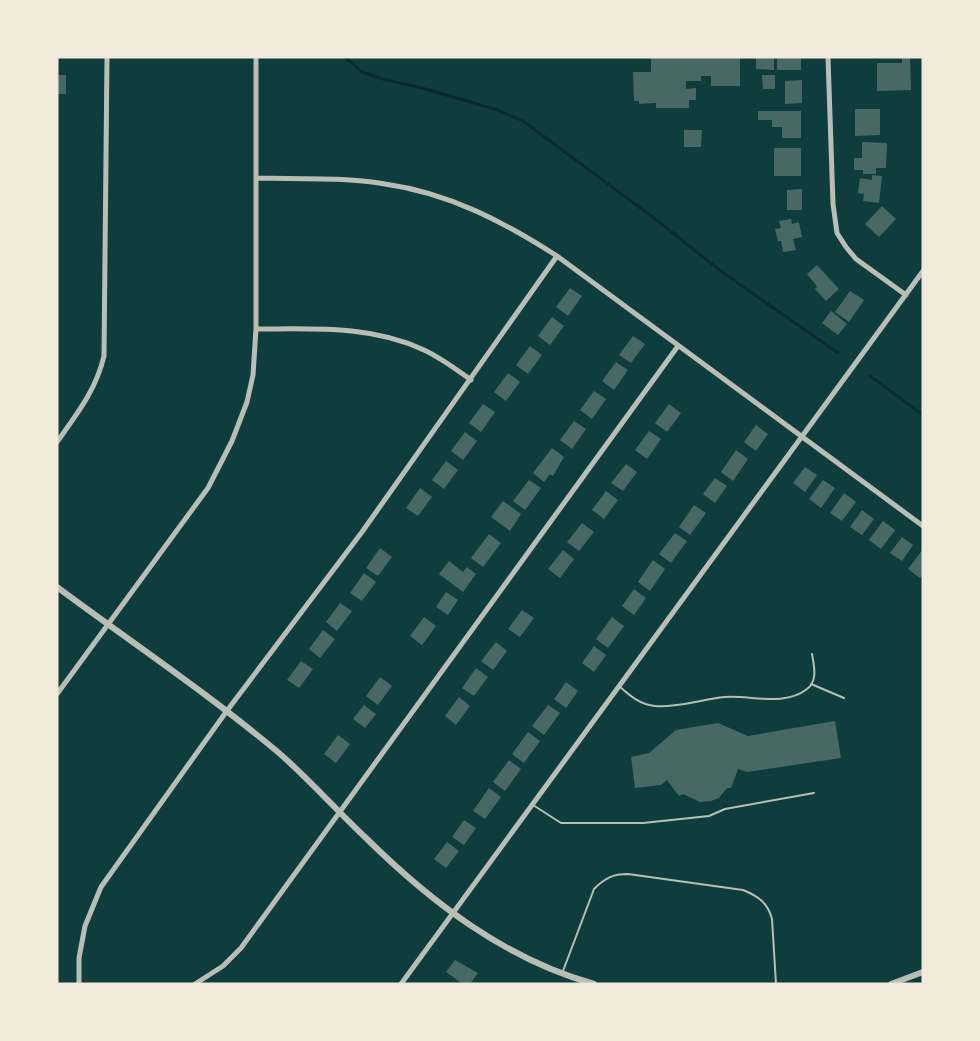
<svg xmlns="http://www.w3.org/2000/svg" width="980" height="1041" viewBox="0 0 980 1041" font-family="Karla,sans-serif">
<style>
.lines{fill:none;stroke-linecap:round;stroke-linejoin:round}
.stream{stroke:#0a2a2b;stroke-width:3}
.building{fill:#486865}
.service{stroke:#b8beb3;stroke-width:2}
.minor{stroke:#b8beb3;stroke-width:5}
.tertiary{stroke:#b8beb3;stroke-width:6}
</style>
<rect width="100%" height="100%" fill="#0f3d3e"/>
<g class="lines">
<path class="stream" d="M 345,57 L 362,72 L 383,79 L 422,88 L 498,110 L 523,121 L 654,218 L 722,272 L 838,353
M 870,376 L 923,415"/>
</g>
<path class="building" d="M 651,57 L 740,57 L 740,86 L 711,86 L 711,76 L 701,76 L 701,81 L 686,81 L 686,89 L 696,88 L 696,100 L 689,100 L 689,108 L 656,108 L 656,103 L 639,104 L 639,101 L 634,101 L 633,72 L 651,72 Z
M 756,57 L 774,57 L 774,70 L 756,69 Z
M 777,57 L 801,57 L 801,70 L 777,70 Z
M 902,57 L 910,57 L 911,90 L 877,91 L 877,63 L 902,63 Z
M 57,75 L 66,75 L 66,94 L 57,94 Z
M 762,75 L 775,75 L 775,89 L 763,89 Z
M 802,80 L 802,103 L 785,104 L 785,81 Z
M 855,109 L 880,109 L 880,135 L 855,136 Z
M 758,111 L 801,111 L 801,138 L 782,138 L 782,127 L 772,127 L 772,120 L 758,120 Z
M 684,130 L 702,130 L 701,147 L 684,147 Z
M 862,142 L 887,143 L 886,168 L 876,168 L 876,174 L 863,174 L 863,170 L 854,170 L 854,158 L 862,158 Z
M 774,148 L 801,148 L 801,176 L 774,176 Z
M 872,175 L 882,176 L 879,203 L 863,201 L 864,194 L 858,193 L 860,178 L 872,180 Z
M 802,189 L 802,210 L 787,210 L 787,190 Z
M 882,206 L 896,219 L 879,237 L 865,224 Z
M 791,219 L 792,224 L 799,222 L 802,237 L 793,239 L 796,250 L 783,252 L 781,241 L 778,241 L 775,229 L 781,228 L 779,221 Z
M 817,265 L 839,289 L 826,301 L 815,289 L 817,287 L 815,284 L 807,274 Z
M 570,288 L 582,296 L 568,316 L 556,307 Z
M 850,291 L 864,300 L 849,322 L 835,312 Z
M 831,311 L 847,324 L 838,335 L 822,323 Z
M 552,317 L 564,326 L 550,345 L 538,336 Z
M 633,336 L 645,344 L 631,363 L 619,355 Z
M 530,346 L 542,355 L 528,374 L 516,365 Z
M 616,362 L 628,370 L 614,390 L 602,381 Z
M 508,373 L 520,382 L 506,401 L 494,392 Z
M 594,391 L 606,399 L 592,419 L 580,410 Z
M 483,404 L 495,412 L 481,432 L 469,423 Z
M 669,404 L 681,413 L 667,432 L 655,423 Z
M 574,421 L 586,429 L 572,449 L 560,440 Z
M 756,425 L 768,434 L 756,451 L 744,442 Z
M 649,431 L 661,439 L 647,459 L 635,450 Z
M 465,432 L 477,441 L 463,460 L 451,451 Z
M 552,448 L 564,457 L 553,476 L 550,474 L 544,482 L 533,473 Z
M 736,450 L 748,459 L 733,481 L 721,472 Z
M 446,461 L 458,470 L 444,489 L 432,480 Z
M 626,464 L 637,472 L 623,491 L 611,483 Z
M 805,467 L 817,475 L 805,492 L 793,483 Z
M 715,478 L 727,486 L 715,503 L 703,494 Z
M 529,480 L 541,488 L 525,510 L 513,501 Z
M 823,480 L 835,488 L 821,508 L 809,499 Z
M 420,488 L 432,497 L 418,516 L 406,508 Z
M 606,491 L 618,500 L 604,519 L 592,510 Z
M 844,493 L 856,502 L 842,521 L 830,513 Z
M 503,501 L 521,514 L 510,531 L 491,517 Z
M 694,505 L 706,513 L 690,535 L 679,527 Z
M 862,510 L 874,519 L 862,535 L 850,527 Z
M 883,521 L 895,530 L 881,549 L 869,540 Z
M 582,523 L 594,532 L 579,551 L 567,542 Z
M 675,533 L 687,541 L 671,563 L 659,554 Z
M 489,534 L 501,543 L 483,567 L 471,558 Z
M 902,537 L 913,545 L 902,561 L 890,553 Z
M 380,548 L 392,557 L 378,576 L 366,568 Z
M 923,549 L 923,574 L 920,578 L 908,569 Z
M 563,550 L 574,559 L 560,578 L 548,569 Z
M 653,560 L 665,569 L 650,591 L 638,582 Z
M 449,561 L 463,572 L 467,567 L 476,574 L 463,592 L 439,574 Z
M 364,573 L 376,582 L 362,601 L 350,593 Z
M 634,589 L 646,598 L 634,615 L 622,606 Z
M 446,592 L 458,600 L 448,615 L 436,607 Z
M 340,603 L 352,611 L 337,631 L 326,622 Z
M 522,610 L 534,618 L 520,637 L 508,629 Z
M 424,617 L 436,626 L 422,645 L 410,636 Z
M 612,617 L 624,626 L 608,648 L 596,639 Z
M 323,630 L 335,639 L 320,658 L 309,649 Z
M 496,642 L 507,651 L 493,670 L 481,661 Z
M 594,646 L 606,655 L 594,672 L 582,663 Z
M 301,661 L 313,669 L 299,688 L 287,680 Z
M 476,668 L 488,677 L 474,696 L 462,688 Z
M 380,677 L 392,686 L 378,705 L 366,696 Z
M 566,682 L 578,691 L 566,708 L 554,699 Z
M 459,697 L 470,706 L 456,725 L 445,716 Z
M 364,705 L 376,714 L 365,728 L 353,719 Z
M 548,705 L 560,713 L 544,735 L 532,726 Z
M 835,721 L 841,758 L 747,772 L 738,769 L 731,788 L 727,788 L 719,798 L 711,801 L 700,802 L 683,794 L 679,796 L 667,780 L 661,785 L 635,788 L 631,757 L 649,753 L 676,730 L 718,723 L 748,736 Z
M 528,732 L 540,741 L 524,763 L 512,754 Z
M 338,735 L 350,744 L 336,763 L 324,754 Z
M 509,760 L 521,769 L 505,791 L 493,782 Z
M 489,788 L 501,797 L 485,819 L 473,811 Z
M 464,820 L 476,828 L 464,845 L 452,837 Z
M 447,842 L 459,851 L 446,868 L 434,859 Z
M 455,960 L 478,973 L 470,984 L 463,984 L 446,972 Z"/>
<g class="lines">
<path class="service" d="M 811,684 L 844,698
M 619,686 C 630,696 641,705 655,706 C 678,708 702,699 725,697 C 751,695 784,707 807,689 C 818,681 814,666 812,654
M 533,805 L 561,823 L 643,823 L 709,816 L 725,809 L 814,793
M 563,971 L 594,889 C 605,878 613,874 628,874 L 743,890 C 758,896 768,903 772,919 L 776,984"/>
<path class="minor" d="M 828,57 L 833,204 L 837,233 L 846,247 L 856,259 L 906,295
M 257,178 C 299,179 343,177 385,184 C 449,193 504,222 557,256 L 923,526
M 256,329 C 313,329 371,325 424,350 C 441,358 456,369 471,380
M 57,442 C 77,414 96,390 104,356 L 107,57
M 57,694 L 208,488 L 232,441 L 247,402 L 253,375 L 256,329 L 256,57
M 79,984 L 79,958 L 85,926 L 101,887 L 226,712 L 362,532 L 557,256
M 195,984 L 223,966 L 241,948 L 678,346
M 401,984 L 923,271"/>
<path class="tertiary" d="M 57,587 C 131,642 209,694 279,753 C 310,780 337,811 367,839 C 431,902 505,959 594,984
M 891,984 L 923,972"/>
</g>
<rect width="980" height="1041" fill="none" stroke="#f1e9da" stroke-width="117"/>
</svg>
